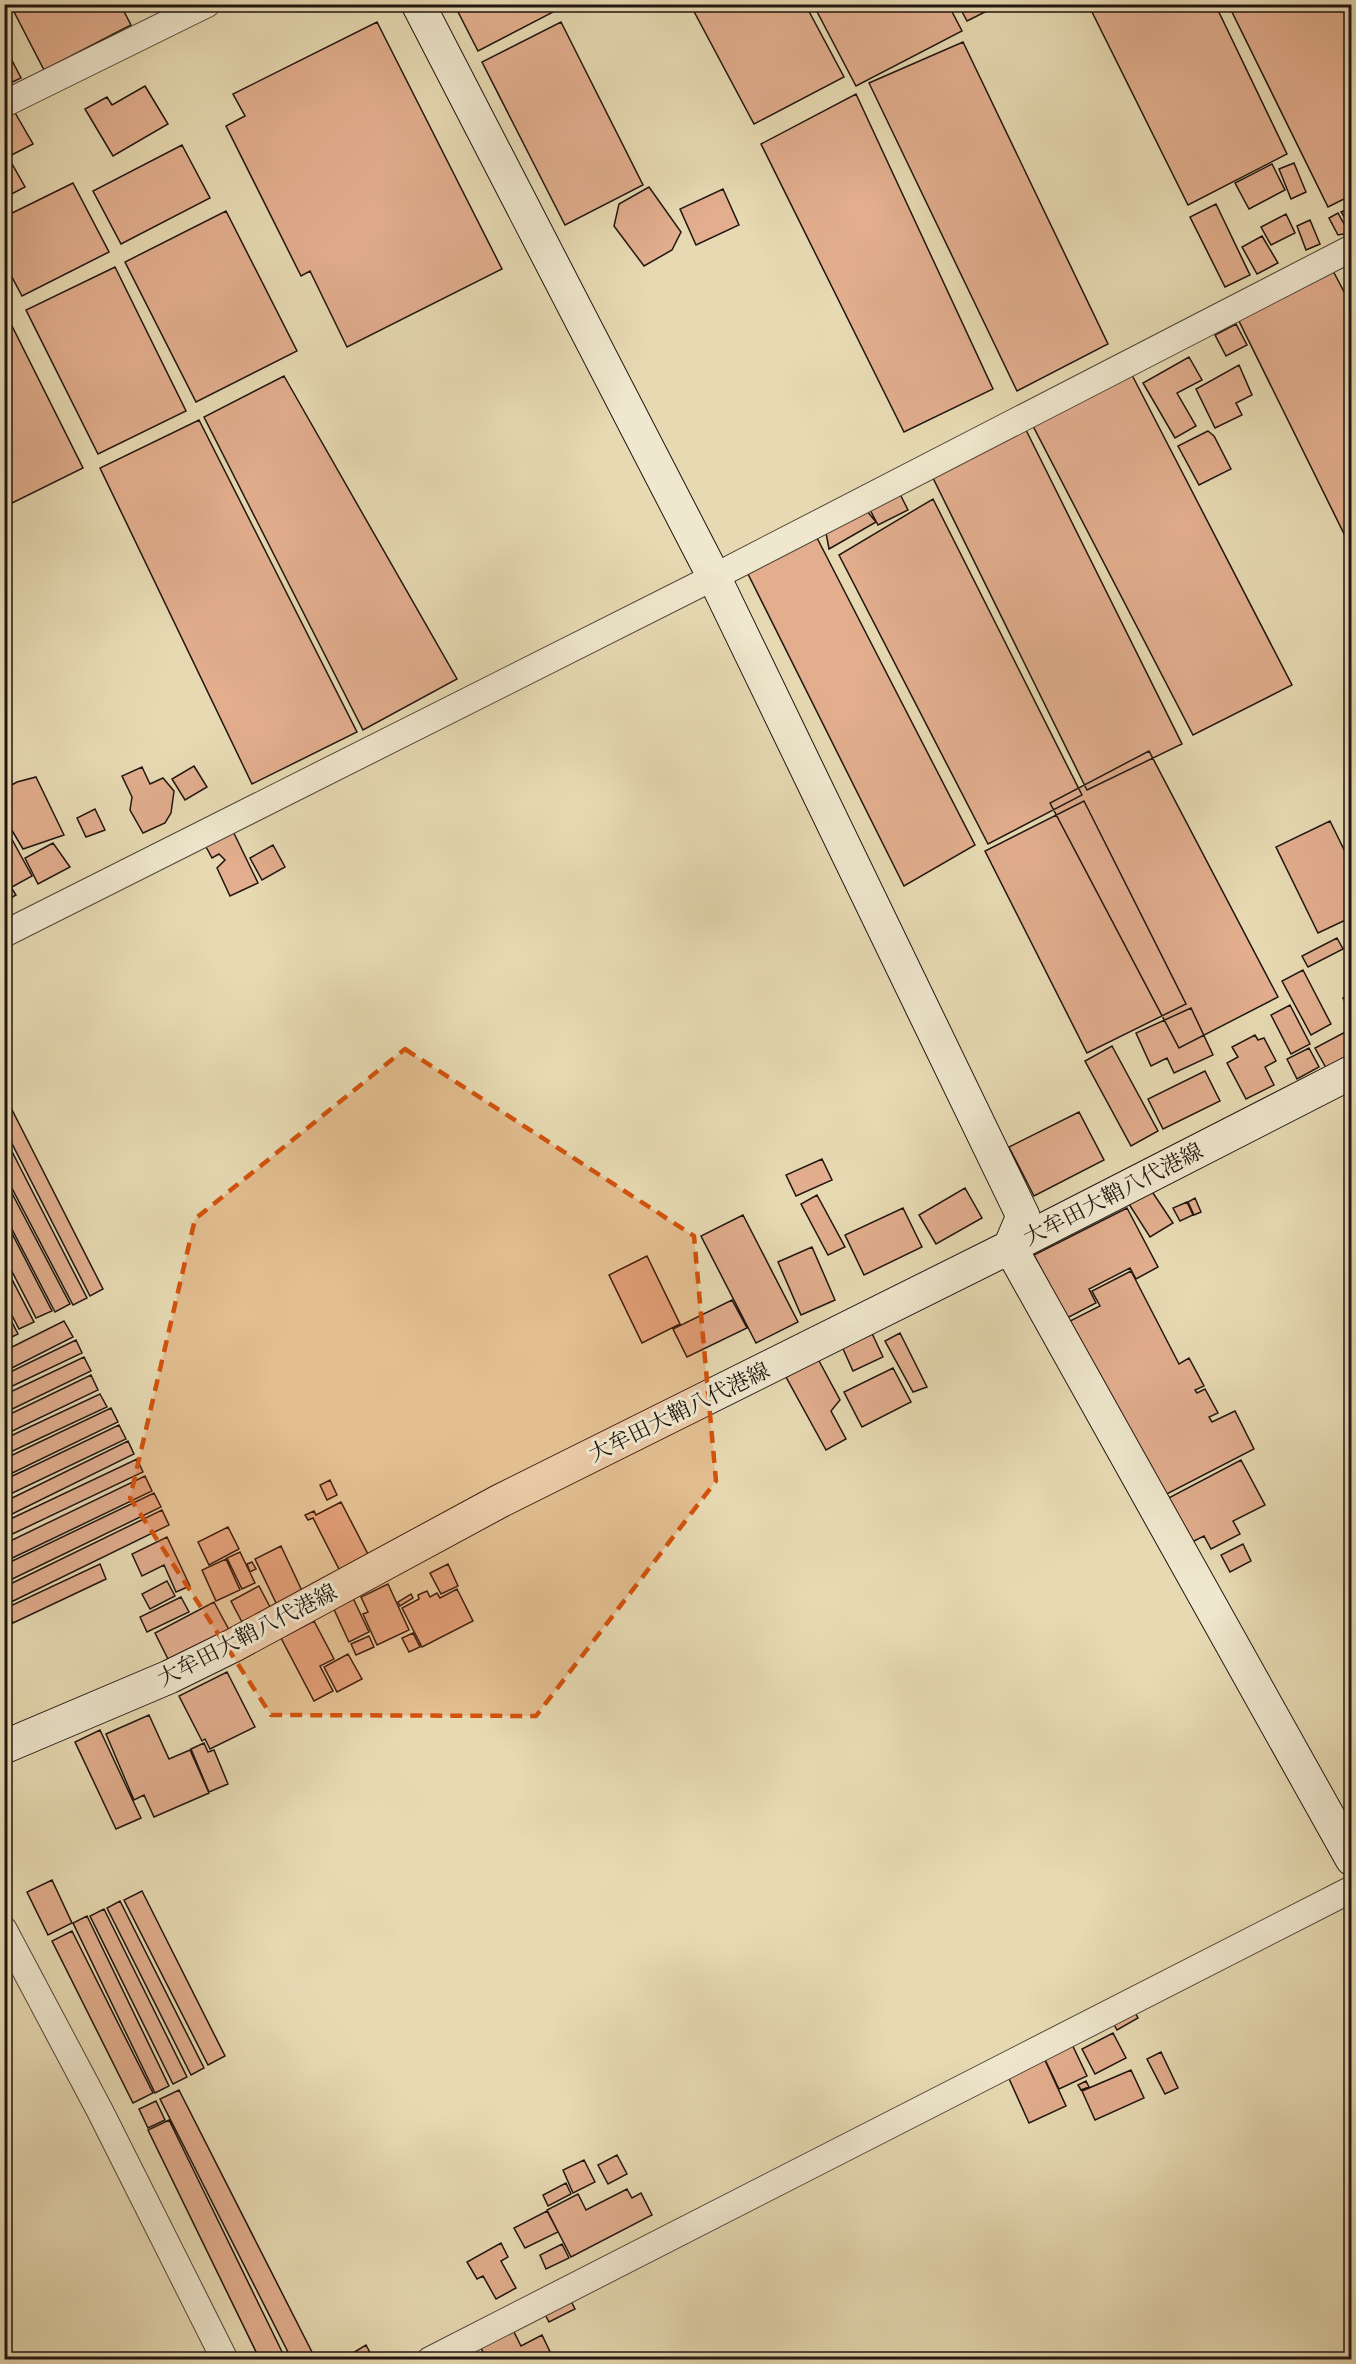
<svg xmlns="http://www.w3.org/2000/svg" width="1356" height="2364" viewBox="0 0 1356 2364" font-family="'EB Garamond','Noto Serif JP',serif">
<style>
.building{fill:#e2ae8e;stroke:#20150f;stroke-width:1.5}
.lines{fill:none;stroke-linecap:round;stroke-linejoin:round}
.street-casing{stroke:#524638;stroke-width:28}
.secondary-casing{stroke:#20150f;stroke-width:35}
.street{stroke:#efe7ce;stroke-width:26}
.secondary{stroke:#efe7ce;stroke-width:33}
.marked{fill:#d4520c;fill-opacity:0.2;stroke:#d4520c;stroke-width:4.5;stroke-dasharray:12 8;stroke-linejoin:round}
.labels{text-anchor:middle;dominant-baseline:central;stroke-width:6;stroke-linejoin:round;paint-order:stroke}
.street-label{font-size:22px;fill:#20150f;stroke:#efe7ce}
</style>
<rect width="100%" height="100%" fill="#e7dab3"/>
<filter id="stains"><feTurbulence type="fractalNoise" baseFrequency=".00333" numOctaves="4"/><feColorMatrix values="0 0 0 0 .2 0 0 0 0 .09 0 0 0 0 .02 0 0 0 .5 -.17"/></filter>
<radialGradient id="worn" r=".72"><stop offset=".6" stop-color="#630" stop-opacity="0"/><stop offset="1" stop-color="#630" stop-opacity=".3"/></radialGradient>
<path class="building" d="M 10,4 L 120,4 L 131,25 L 44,70 Z
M 454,4 L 554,4 L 557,10 L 478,51 Z
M 690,4 L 805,4 L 844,77 L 754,124 Z
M 813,4 L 948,4 L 962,31 L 856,86 Z
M 958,4 L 1001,4 L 967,21 Z
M 1088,4 L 1215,4 L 1287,154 L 1188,205 Z
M 1228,4 L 1344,4 L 1352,20 L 1352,195 L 1328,207 Z
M 377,22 L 502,269 L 347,347 L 310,271 L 301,276 L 226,126 L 245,116 L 233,94 Z
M 561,22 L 643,185 L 565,225 L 482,62 Z
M 963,42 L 1108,344 L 1017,391 L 869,83 Z
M 4,45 L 21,78 L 4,86 Z
M 145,86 L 168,124 L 113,156 L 85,109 L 107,97 L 112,105 Z
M 856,94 L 993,389 L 904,432 L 761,144 Z
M 14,111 L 33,144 L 4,159 L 4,117 Z
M 182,145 L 210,198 L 121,244 L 93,191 Z
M 11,162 L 25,187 L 4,198 L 4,165 Z
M 1294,163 L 1306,192 L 1291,199 L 1279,169 Z
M 1272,164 L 1285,190 L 1249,209 L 1235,183 Z
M 73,183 L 109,252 L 22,296 L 4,262 L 4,217 Z
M 649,187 L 681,232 L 672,250 L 644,266 L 614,226 L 619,204 Z
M 723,189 L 739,225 L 696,245 L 680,209 Z
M 1216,204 L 1250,275 L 1225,287 L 1190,217 Z
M 1352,208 L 1352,229 L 1341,212 Z
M 226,211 L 297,351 L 196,402 L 125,262 Z
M 1338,213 L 1349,233 L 1338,235 L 1329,218 Z
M 1286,214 L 1295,233 L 1271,245 L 1261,227 Z
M 1310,220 L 1320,244 L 1306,250 L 1297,226 Z
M 1262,236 L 1278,263 L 1257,274 L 1242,247 Z
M 115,267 L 186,411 L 98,454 L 26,310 Z
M 1331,267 L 1352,307 L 1352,550 L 1236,315 Z
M 4,310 L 83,468 L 4,507 Z
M 1236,324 L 1247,345 L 1226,356 L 1215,335 Z
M 1189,357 L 1202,380 L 1177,393 L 1196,426 L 1175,438 L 1143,383 Z
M 1239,365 L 1252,395 L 1236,403 L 1242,415 L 1215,428 L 1196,389 Z
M 1132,375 L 1292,685 L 1193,735 L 1033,426 Z
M 284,376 L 457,679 L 363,730 L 204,417 Z
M 199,420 L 357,732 L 252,784 L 100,468 Z
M 1026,430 L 1182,744 L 1087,790 L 932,476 Z
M 1208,431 L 1214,436 L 1231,469 L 1199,485 L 1178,446 Z
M 898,490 L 908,510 L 878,525 L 868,506 Z
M 933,499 L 1082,795 L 988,844 L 839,555 Z
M 867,511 L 876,522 L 829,549 L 826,533 Z
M 815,534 L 975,845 L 904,886 L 747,572 Z
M 1149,751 L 1278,997 L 1179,1048 L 1050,803 Z
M 194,766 L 207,787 L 185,800 L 172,779 Z
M 142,767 L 150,784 L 163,778 L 174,791 L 171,813 L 165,823 L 143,833 L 130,810 L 132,797 L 122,776 Z
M 36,777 L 64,835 L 23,849 L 4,817 L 4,789 L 17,782 Z
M 1084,801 L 1186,1004 L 1087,1053 L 985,851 Z
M 95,809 L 105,830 L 86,837 L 77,818 Z
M 1330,821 L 1352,866 L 1352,917 L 1318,933 L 1276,847 Z
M 229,823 L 258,883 L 230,896 L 217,868 L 225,860 L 219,854 L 212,858 L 204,843 Z
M 4,825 L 32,876 L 12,887 L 4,874 Z
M 53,843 L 70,867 L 38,884 L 25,858 Z
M 273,845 L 285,867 L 262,880 L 250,858 Z
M 4,876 L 16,895 L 4,902 Z
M 1337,938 L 1343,949 L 1308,967 L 1302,956 Z
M 1303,970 L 1331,1024 L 1311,1035 L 1282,981 Z
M 1352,994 L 1352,1014 L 1343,998 Z
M 1290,1005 L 1310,1044 L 1291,1054 L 1271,1015 Z
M 1191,1008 L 1213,1055 L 1174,1073 L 1167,1058 L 1151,1066 L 1136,1033 Z
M 1351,1029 L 1352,1063 L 1330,1075 L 1315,1048 Z
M 1255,1035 L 1258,1040 L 1264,1038 L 1276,1061 L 1265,1067 L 1274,1085 L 1246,1099 L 1227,1063 L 1238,1057 L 1232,1047 Z
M 1112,1046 L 1158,1131 L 1131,1146 L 1085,1061 Z
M 1309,1048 L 1319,1067 L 1297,1079 L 1287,1059 Z
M 1205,1071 L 1220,1101 L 1163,1129 L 1148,1099 Z
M 4,1094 L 103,1289 L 90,1296 L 4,1128 Z
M 1079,1112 L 1104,1160 L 1034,1196 L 1009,1147 Z
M 4,1136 L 87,1298 L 73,1305 L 4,1173 Z
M 822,1159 L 832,1180 L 796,1196 L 786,1175 Z
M 4,1178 L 70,1304 L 55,1312 L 4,1214 Z
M 1149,1187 L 1173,1223 L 1150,1237 L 1127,1201 Z
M 965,1188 L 982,1218 L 936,1244 L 919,1215 Z
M 817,1195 L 845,1247 L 828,1255 L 801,1204 Z
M 1195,1198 L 1201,1212 L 1194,1215 L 1188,1202 Z
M 1187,1202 L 1193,1215 L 1180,1221 L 1173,1208 Z
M 903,1208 L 922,1247 L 864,1275 L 845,1235 Z
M 1127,1208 L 1158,1267 L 1136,1279 L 1130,1268 L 1089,1289 L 1096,1303 L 1067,1318 L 1034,1255 Z
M 743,1215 L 798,1322 L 756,1343 L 701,1236 Z
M 4,1218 L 52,1311 L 36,1318 L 4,1256 Z
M 812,1247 L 835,1300 L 801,1315 L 778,1262 Z
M 647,1256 L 680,1324 L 642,1343 L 609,1275 Z
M 4,1264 L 34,1322 L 19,1329 L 4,1300 Z
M 1131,1271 L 1179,1364 L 1189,1358 L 1204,1386 L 1195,1390 L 1197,1393 L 1205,1389 L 1218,1413 L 1209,1417 L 1212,1422 L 1235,1411 L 1254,1449 L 1159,1498 L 1068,1322 L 1100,1306 L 1092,1291 Z
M 732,1300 L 747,1328 L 687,1357 L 673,1329 Z
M 4,1307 L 18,1334 L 4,1341 Z
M 64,1321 L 73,1337 L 4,1372 L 4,1351 Z
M 869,1327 L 883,1357 L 853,1371 L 839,1340 Z
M 900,1333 L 927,1387 L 913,1392 L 885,1341 Z
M 76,1340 L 82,1353 L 4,1390 L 4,1375 Z
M 84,1357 L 91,1371 L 4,1413 L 4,1395 Z
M 818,1359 L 840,1400 L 831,1411 L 846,1439 L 826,1450 L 786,1377 Z
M 893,1368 L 911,1402 L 862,1427 L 844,1392 Z
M 91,1375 L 98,1390 L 4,1435 L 4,1417 Z
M 100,1394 L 107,1407 L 4,1455 L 4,1439 Z
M 111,1408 L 118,1422 L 4,1477 L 4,1459 Z
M 119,1425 L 126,1439 L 4,1497 L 4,1480 Z
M 128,1441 L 134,1454 L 4,1518 L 4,1502 Z
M 137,1459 L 143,1472 L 4,1538 L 4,1522 Z
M 1241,1460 L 1265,1505 L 1233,1521 L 1240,1534 L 1211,1549 L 1204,1536 L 1184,1546 L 1161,1502 Z
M 145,1476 L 152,1491 L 4,1562 L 4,1544 Z
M 330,1480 L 337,1495 L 327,1500 L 320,1485 Z
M 154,1493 L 161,1507 L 4,1583 L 4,1565 Z
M 341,1502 L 371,1560 L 342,1575 L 313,1518 L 308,1520 L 305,1515 L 314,1511 L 316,1515 Z
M 162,1510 L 169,1525 L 5,1605 L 4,1587 Z
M 228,1527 L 239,1549 L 209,1565 L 198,1542 Z
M 167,1537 L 190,1586 L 176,1592 L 164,1565 L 142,1576 L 132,1554 Z
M 1243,1544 L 1251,1561 L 1230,1572 L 1221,1555 Z
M 281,1546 L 303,1593 L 277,1605 L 255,1559 Z
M 240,1552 L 255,1583 L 242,1589 L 227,1558 Z
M 226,1559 L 240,1590 L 216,1601 L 202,1570 Z
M 252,1562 L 256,1569 L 250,1572 L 247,1564 Z
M 100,1564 L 106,1579 L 13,1623 L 6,1608 Z
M 448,1564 L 458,1586 L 441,1594 L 430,1573 Z
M 167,1581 L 175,1596 L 150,1609 L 142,1594 Z
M 388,1584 L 409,1630 L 377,1645 L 363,1614 L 368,1612 L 361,1597 Z
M 259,1586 L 271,1609 L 243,1624 L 231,1601 Z
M 457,1589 L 473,1621 L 422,1647 L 402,1608 L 419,1599 L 418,1595 L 427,1591 L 430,1597 L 437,1593 L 440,1598 Z
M 411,1594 L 413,1598 L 400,1606 L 398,1602 Z
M 352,1596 L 369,1632 L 349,1642 L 332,1605 Z
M 181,1597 L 189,1612 L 147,1632 L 140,1617 Z
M 214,1602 L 234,1639 L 174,1671 L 155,1633 Z
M 314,1621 L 334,1659 L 320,1666 L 333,1691 L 314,1701 L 281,1638 Z
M 413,1633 L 420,1647 L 409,1652 L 402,1638 Z
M 369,1636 L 374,1647 L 356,1655 L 351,1644 Z
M 348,1654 L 362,1679 L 337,1692 L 324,1667 Z
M 227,1672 L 255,1727 L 210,1749 L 205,1739 L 202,1741 L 179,1696 Z
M 149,1715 L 169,1759 L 190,1750 L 209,1793 L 154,1817 L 144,1795 L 134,1800 L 106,1734 Z
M 100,1730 L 141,1818 L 116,1829 L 75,1742 Z
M 204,1743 L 208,1752 L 214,1750 L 228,1784 L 209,1792 L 191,1749 Z
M 52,1880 L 72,1923 L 48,1935 L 27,1892 Z
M 142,1891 L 225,2056 L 208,2065 L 124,1900 Z
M 120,1901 L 204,2068 L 191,2075 L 107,1908 Z
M 104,1909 L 187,2077 L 173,2084 L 90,1916 Z
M 87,1916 L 169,2086 L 155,2093 L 73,1923 Z
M 72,1931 L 153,2093 L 133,2103 L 52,1941 Z
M 1131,2005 L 1138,2018 L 1117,2030 L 1110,2017 Z
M 1113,2033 L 1126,2058 L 1095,2074 L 1082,2049 Z
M 1069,2038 L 1087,2076 L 1059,2089 L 1041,2051 Z
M 1161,2052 L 1178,2088 L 1165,2094 L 1147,2059 Z
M 1043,2056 L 1066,2106 L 1029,2123 L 1006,2072 Z
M 1131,2070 L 1144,2098 L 1095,2120 L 1082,2091 Z
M 1086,2081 L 1089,2087 L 1081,2090 L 1078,2085 Z
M 179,2090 L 316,2360 L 292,2360 L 160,2099 Z
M 156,2101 L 165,2120 L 148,2128 L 139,2109 Z
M 169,2120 L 286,2360 L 260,2360 L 148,2130 Z
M 617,2155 L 627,2174 L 608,2184 L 598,2165 Z
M 584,2160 L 595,2182 L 573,2193 L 563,2170 Z
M 566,2183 L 571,2194 L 548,2206 L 543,2195 Z
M 627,2189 L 632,2198 L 641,2193 L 652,2215 L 571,2257 L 547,2210 L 578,2194 L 586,2210 Z
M 547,2211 L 558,2232 L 525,2248 L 514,2228 Z
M 501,2243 L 508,2257 L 501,2261 L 516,2288 L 496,2299 L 483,2276 L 477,2279 L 467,2262 Z
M 562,2244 L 569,2258 L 546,2269 L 540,2255 Z
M 567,2293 L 575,2309 L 549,2322 L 540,2305 Z
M 504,2312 L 521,2346 L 542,2335 L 554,2360 L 487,2360 L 471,2328 Z
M 366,2345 L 374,2360 L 341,2360 Z"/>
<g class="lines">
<g class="street-casing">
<path id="street" d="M 4,104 L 207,4
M 4,934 L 714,577 L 1352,248
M 4,1930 L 100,2111 L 225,2360
M 430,2360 L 1352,1889"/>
</g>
<g class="secondary-casing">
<path id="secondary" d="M 418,4 L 714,577 L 1023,1216 L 1010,1247
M 1010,1247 L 1352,1859
M 4,1747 L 169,1677 L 234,1645 L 500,1501 L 1010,1247 L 1352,1072"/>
</g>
<use href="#street" class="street"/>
<use href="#secondary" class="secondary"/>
</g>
<path class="marked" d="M 405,1049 L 694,1236 L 716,1481 L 536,1716 L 271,1715 L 130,1498 L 195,1219 Z"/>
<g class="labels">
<g class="street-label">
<text transform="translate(1113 1194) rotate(-27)">大牟田大鞘八代港線</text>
<text transform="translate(679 1412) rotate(-26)">大牟田大鞘八代港線</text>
<text transform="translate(247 1635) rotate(-27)">大牟田大鞘八代港線</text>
</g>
</g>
<rect width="1356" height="2364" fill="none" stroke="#e7dab3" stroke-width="24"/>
<rect x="6" y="6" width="1344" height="2352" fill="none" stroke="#20150f" stroke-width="3"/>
<rect x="12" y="12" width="1332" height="2340" fill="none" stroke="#20150f" stroke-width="1.5"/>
<rect width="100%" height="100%" filter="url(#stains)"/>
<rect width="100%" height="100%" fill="url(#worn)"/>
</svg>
